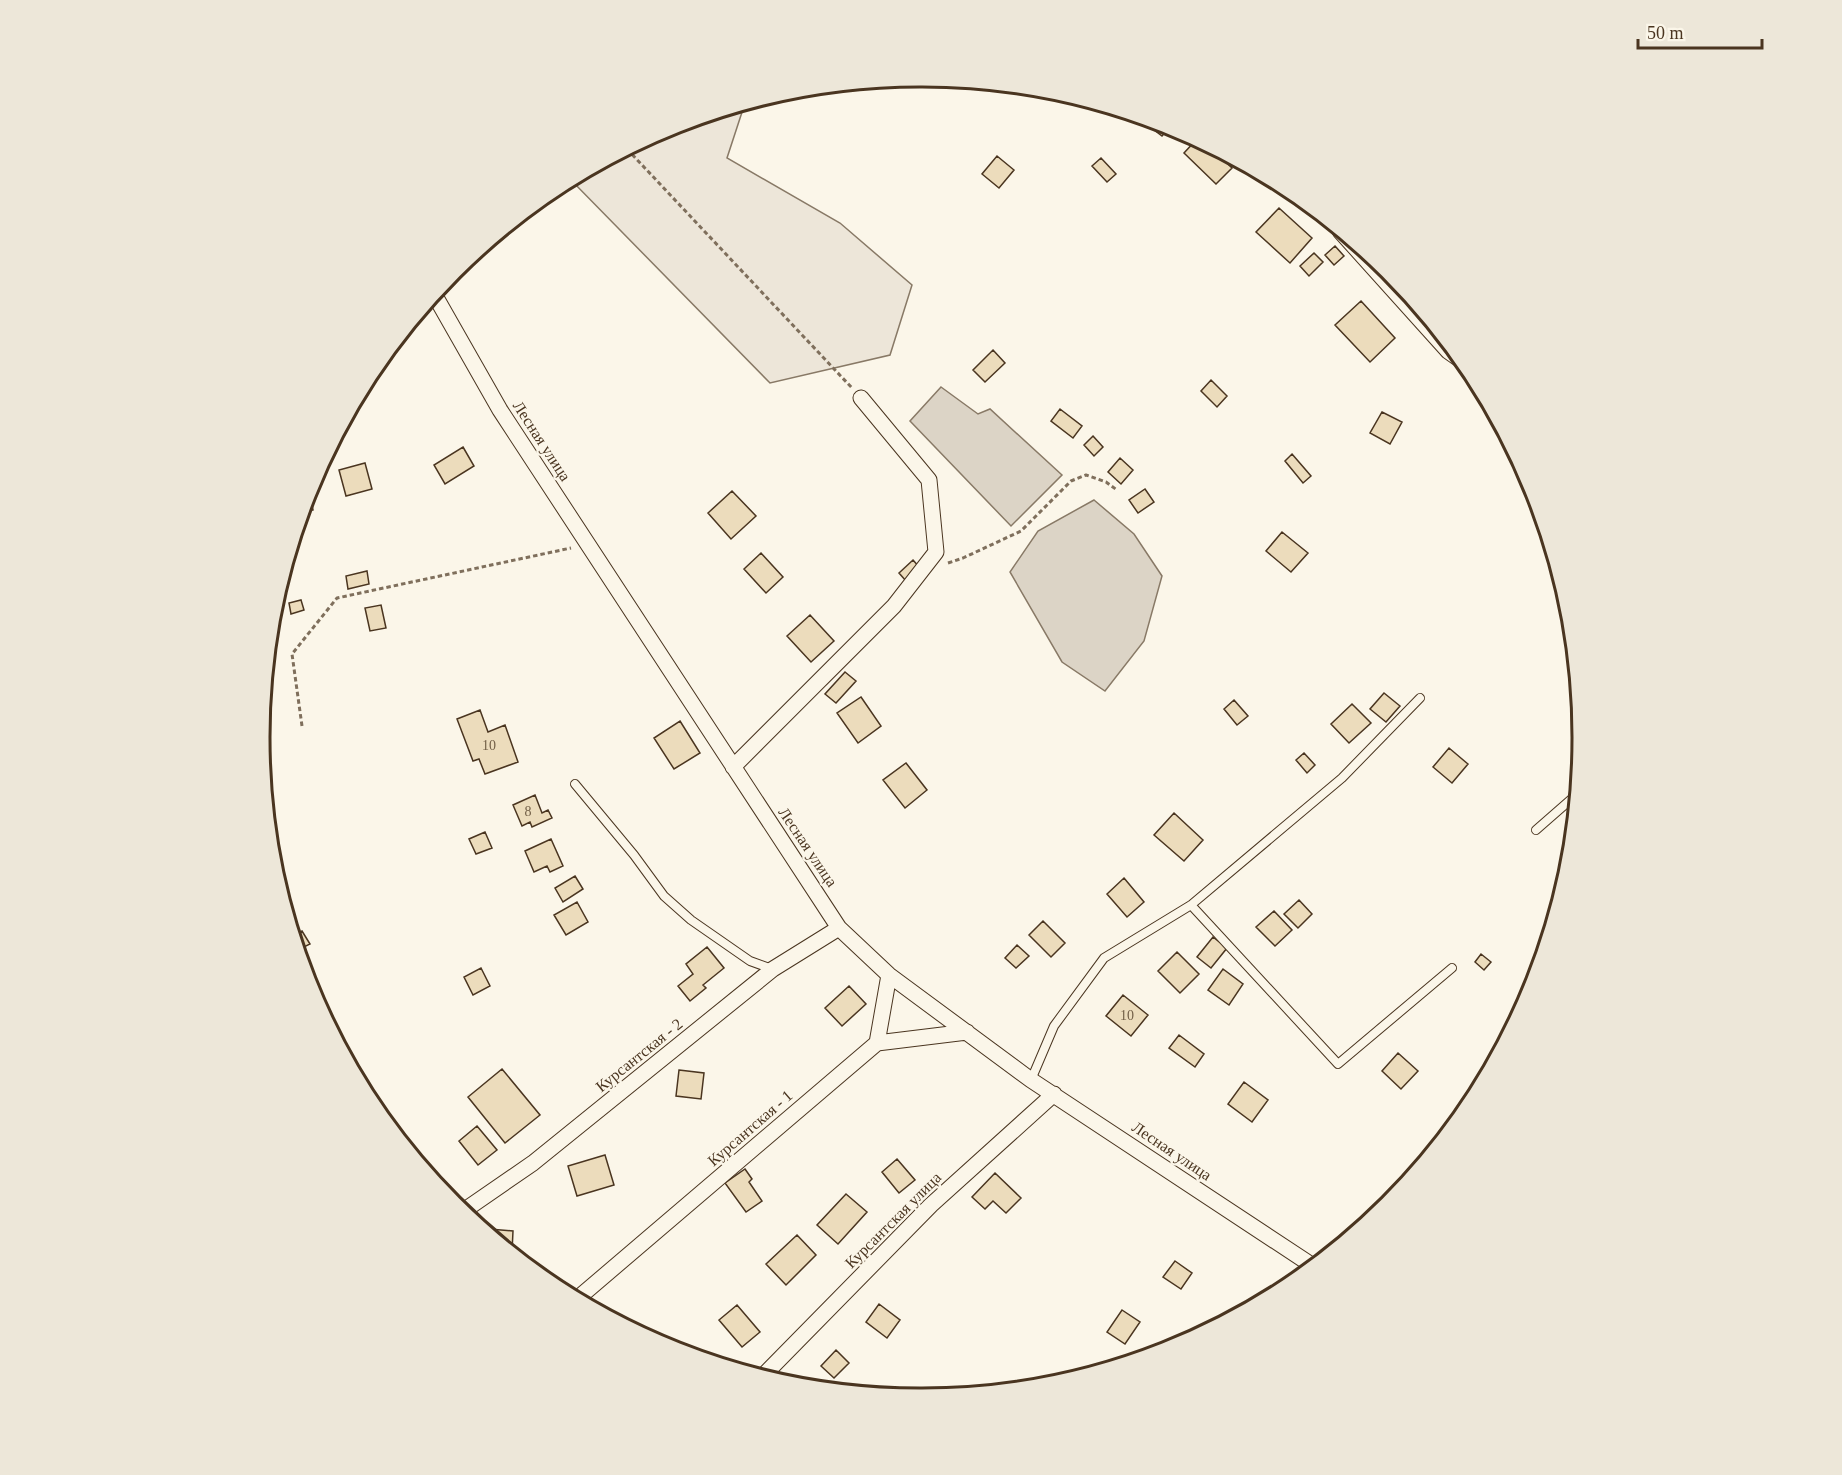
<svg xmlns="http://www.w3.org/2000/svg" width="1842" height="1475" viewBox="0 0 1842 1475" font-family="Georgia,serif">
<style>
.green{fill:#ede6d9;stroke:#887966;stroke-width:1.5}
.water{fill:#dcd4c6;stroke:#887966;stroke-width:1.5}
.building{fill:#ecdcbc;stroke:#4a3520;stroke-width:1.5}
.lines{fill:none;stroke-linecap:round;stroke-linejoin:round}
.lane-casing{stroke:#4a3520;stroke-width:10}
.street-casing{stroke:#4a3520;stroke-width:17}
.path{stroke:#7f6f5c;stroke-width:3;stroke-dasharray:4.5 3;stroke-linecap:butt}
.lane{stroke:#fbf6e9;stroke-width:8}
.street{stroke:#fbf6e9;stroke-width:15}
.labels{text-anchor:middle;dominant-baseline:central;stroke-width:4.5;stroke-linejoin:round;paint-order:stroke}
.number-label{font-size:14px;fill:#725f47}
.street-label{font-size:16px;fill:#4a3520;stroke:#fbf6e9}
.rim{fill:none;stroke:#4a3520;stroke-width:3}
</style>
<rect width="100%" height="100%" fill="#fbf6e9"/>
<path class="green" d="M 745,103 L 727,158 L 840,223 L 912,285 L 890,355 L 770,383 L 570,179 L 668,127 Z"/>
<path class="water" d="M 941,387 L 978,414 L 990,409 L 1062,475 L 1011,526 L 910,421 Z
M 1094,500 L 1134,534 L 1162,576 L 1144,641 L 1105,691 L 1062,662 L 1010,572 L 1038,531 Z"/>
<path class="building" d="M 1153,121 L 1171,126 L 1162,136 L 1149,126 Z
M 1197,139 L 1208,145 L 1232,168 L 1216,184 L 1184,153 Z
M 997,156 L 1014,170 L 999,188 L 982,174 Z
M 1101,158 L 1116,174 L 1107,182 L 1092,166 Z
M 1279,208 L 1312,238 L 1290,263 L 1256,232 Z
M 1335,246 L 1344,256 L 1334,265 L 1325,255 Z
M 1314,253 L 1323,262 L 1309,276 L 1300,266 Z
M 1361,301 L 1395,338 L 1370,362 L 1335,325 Z
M 993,350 L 1005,363 L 985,382 L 973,370 Z
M 1211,380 L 1227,396 L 1217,407 L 1201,391 Z
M 1060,409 L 1082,426 L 1073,438 L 1051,421 Z
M 1382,412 L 1402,422 L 1390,444 L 1370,433 Z
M 1093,436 L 1103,447 L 1094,456 L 1084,445 Z
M 463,447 L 474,466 L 445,484 L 434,465 Z
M 1292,454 L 1311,476 L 1303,483 L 1285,461 Z
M 1120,458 L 1133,470 L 1121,484 L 1108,472 Z
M 365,463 L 372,489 L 346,496 L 339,470 Z
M 1145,489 L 1154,502 L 1138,513 L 1129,500 Z
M 309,490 L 313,510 L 302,512 Z
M 732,491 L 756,516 L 731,539 L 708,513 Z
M 1282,532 L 1308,553 L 1291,572 L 1266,551 Z
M 761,553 L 783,577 L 766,593 L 744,569 Z
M 913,560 L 920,568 L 906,581 L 899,573 Z
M 367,571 L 369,584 L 348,589 L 346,576 Z
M 301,600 L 304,610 L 291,614 L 289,603 Z
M 381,605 L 386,628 L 370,631 L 365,608 Z
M 810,615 L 834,641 L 811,662 L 787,636 Z
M 845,672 L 856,681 L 836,703 L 825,694 Z
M 1384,693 L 1400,706 L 1386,722 L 1370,709 Z
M 861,697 L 881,726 L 858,743 L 837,713 Z
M 1234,700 L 1248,716 L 1237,725 L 1224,709 Z
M 1352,704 L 1371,723 L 1349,743 L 1331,724 Z
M 480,710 L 488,732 L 505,725 L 518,762 L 485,774 L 479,759 L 473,761 L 457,719 Z
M 680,721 L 700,753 L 674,769 L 654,738 Z
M 1449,748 L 1468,764 L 1452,783 L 1433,767 Z
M 1304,753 L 1315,765 L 1307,773 L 1296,760 Z
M 906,763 L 927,790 L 905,808 L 883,780 Z
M 535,795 L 542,813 L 548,810 L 552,818 L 532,827 L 530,822 L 522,826 L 513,805 Z
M 1174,813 L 1203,840 L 1184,861 L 1154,835 Z
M 485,832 L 492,848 L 476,854 L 469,839 Z
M 551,839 L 563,866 L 550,872 L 547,866 L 534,872 L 525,851 Z
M 575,876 L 583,889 L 563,902 L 555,888 Z
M 1124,878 L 1144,902 L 1127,917 L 1107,894 Z
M 1299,900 L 1312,914 L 1298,928 L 1284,914 Z
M 577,902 L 588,922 L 566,935 L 554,915 Z
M 1274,911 L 1292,930 L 1275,946 L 1256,927 Z
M 1043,921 L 1065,943 L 1051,957 L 1029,935 Z
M 302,931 L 310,944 L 298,950 L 294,935 Z
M 1213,937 L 1227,948 L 1211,968 L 1197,957 Z
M 1017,945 L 1029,956 L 1016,968 L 1005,958 Z
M 707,947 L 724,968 L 703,985 L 706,988 L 690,1001 L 678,986 L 693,974 L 686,964 Z
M 1177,952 L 1199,974 L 1180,993 L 1158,971 Z
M 1481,954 L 1491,962 L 1484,970 L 1475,962 Z
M 481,968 L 490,986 L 473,995 L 464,977 Z
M 1223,969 L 1243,984 L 1229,1005 L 1208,990 Z
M 849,986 L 866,1004 L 842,1026 L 825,1008 Z
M 1123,995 L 1148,1015 L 1131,1036 L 1106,1016 Z
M 1179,1035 L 1204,1054 L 1195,1067 L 1169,1048 Z
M 1398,1053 L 1418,1071 L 1401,1089 L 1382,1071 Z
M 502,1069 L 540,1115 L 505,1143 L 468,1097 Z
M 679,1070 L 704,1073 L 701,1099 L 676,1096 Z
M 1244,1082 L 1268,1100 L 1252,1122 L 1228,1104 Z
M 477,1126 L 497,1150 L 478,1165 L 459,1141 Z
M 605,1155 L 614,1185 L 577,1196 L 568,1166 Z
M 897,1159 L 915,1180 L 899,1193 L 882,1172 Z
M 745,1169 L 752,1179 L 749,1182 L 762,1201 L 746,1212 L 725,1183 Z
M 995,1173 L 1021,1198 L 1006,1213 L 993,1201 L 985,1209 L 972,1197 Z
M 846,1194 L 867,1212 L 838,1244 L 817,1225 Z
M 489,1229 L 513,1231 L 512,1252 L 489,1234 Z
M 797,1235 L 816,1255 L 786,1285 L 766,1264 Z
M 1175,1261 L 1192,1273 L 1181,1289 L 1163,1277 Z
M 879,1304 L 900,1320 L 887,1338 L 866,1322 Z
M 737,1305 L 760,1332 L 742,1347 L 719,1320 Z
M 1122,1310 L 1140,1322 L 1125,1344 L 1107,1332 Z
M 836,1350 L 849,1363 L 834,1378 L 821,1366 Z"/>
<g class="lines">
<g class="lane-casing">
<path id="lane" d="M 575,784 L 634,855 L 664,896 L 691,920 L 750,961 L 772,969
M 1536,830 L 1576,795
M 1191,905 L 1338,1064 L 1452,968
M 1031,1080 L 1054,1026 L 1104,958 L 1191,905 L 1342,778 L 1420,698"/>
</g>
<g class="street-casing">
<path id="street" d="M 1340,231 L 1448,351 L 1465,363
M 434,294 L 500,410 L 839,928 L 889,975 L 1031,1080 L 1313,1266
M 733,767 L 894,606 L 936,552 L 929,480 L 861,398
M 877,1043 L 889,975
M 462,1212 L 533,1163 L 773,969 L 839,928
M 577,1299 L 877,1043 L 967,1032
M 762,1377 L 931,1205 L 1054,1094"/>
</g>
<path class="path" d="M 627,149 L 852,388
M 948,563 L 963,558 L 1021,531 L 1071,481 L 1086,475 L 1106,482 L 1117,490
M 302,726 L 292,654 L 337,598 L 571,548"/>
<use href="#lane" class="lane"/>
<use href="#street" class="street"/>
</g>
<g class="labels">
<g class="number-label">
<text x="489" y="745">10</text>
<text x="528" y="811">8</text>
<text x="1127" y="1015">10</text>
</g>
<g class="street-label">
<text transform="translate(542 441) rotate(57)">Лесная улица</text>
<text transform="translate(808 847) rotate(56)">Лесная улица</text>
<text transform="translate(639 1055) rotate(-39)">Курсантская - 2</text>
<text transform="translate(750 1128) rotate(-41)">Курсантская - 1</text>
<text transform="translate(1172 1151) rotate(34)">Лесная улица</text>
<text transform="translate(893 1220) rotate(-45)">Курсантская улица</text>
</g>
</g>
<path d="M0 0H1842V1475H0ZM920 87H922A650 650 0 0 1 1572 737V738A650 650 0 0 1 922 1388H920A650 650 0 0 1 270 738V737A650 650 0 0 1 920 87Z" fill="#ede7d9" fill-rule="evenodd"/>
<path class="rim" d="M920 87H922A650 650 0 0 1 1572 737V738A650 650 0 0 1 922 1388H920A650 650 0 0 1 270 738V737A650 650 0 0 1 920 87Z"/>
<path d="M1638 39v9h124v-9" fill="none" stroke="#4a3520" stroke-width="3"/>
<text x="1647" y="39" font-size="18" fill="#4a3520" stroke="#fbf6e9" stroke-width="4.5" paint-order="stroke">50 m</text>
</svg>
